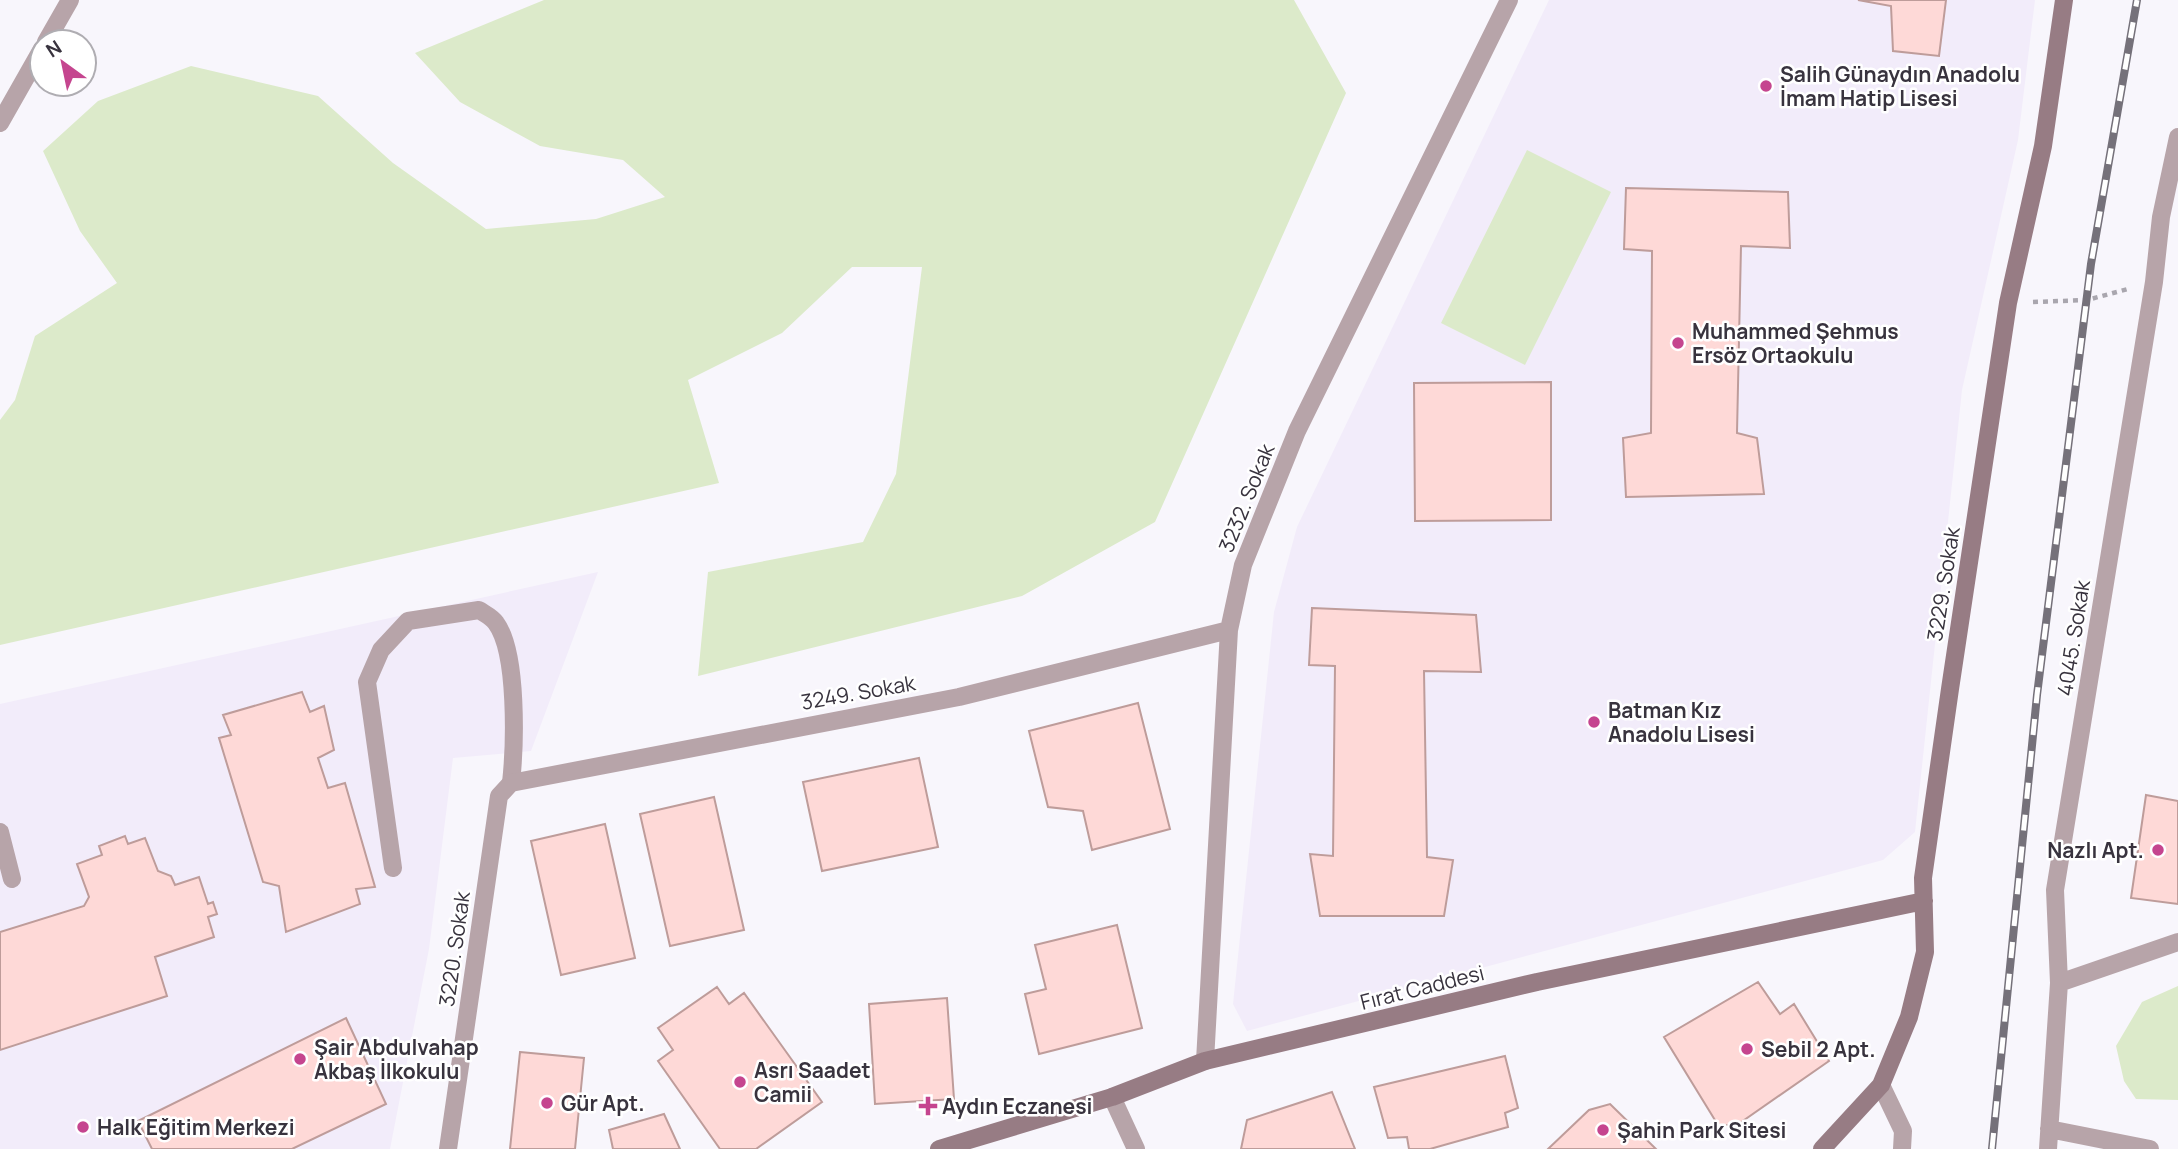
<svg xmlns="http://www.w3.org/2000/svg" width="2178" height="1149" viewBox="0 0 2178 1149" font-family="Manrope,sans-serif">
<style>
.built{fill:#f2ecfa}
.green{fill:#dceaca}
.building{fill:#fed9d7;stroke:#be9c9a;stroke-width:2}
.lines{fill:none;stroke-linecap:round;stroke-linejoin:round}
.path{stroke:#a9a6ae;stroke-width:4.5;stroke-dasharray:5 5;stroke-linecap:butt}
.lane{stroke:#b7a4a9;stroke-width:18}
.street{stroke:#b7a4a9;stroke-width:18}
.secondary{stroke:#977c84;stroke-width:18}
.rail-casing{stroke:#75717a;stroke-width:8}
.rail{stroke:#fff;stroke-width:5;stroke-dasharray:16;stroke-linecap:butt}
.poi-dot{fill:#c5458f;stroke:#fff;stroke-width:2.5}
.labels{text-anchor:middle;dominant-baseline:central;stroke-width:5;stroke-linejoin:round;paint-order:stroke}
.poi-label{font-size:21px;font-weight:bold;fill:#38333e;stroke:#fff;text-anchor:start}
.street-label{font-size:21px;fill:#38333e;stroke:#fff}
</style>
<rect width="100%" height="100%" fill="#f8f6fc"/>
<path class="built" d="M 1549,0 L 2035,0 L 2018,140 L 1962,390 L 1915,832 L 1883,860 L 1247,1031 L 1233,1004 L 1274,612 L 1297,527 Z
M 598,572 L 531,751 L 453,758 L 429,949 L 390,1149 L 0,1149 L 0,704 Z"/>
<path class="green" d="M 544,0 L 1294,0 L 1346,93 L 1155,522 L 1022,596 L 698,676 L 708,572 L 863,542 L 896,474 L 922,267 L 852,267 L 782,333 L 688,380 L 719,483 L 0,645 L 0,420 L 15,400 L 35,336 L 117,283 L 80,231 L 43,151 L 98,101 L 191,66 L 318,96 L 393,163 L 486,229 L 596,219 L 665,197 L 623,160 L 540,146 L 460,102 L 415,53 Z
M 1527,150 L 1611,192 L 1525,365 L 1441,323 Z
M 2178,986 L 2178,1100 L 2136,1099 L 2124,1081 L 2116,1046 L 2142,1002 Z"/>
<path class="building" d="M 1858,0 L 1946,0 L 1939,56 L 1893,51 L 1891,6 Z
M 1626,188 L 1788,192 L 1790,248 L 1741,246 L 1737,433 L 1757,438 L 1764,494 L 1626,497 L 1623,438 L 1651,433 L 1652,251 L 1624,249 Z
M 1551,382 L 1551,520 L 1415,521 L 1414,383 Z
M 1312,608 L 1476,615 L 1481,672 L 1424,671 L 1427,857 L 1453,860 L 1444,916 L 1320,916 L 1310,854 L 1333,856 L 1335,666 L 1309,665 Z
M 302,692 L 310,712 L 324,706 L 334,750 L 318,758 L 328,788 L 345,783 L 375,887 L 356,889 L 360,904 L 286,932 L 279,886 L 263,882 L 219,738 L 231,735 L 223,715 Z
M 1138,703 L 1170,829 L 1092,850 L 1083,811 L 1048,807 L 1029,731 Z
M 919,758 L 938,847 L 822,871 L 803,782 Z
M 2146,795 L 2178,801 L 2178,904 L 2131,898 Z
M 714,797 L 744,930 L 670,946 L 640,814 Z
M 605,824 L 635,958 L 561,975 L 531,841 Z
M 125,836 L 128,844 L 145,838 L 158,871 L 171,876 L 175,885 L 199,877 L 208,904 L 213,902 L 217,914 L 208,917 L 214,937 L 155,957 L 167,996 L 0,1050 L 0,932 L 84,906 L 89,897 L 77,864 L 102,855 L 99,846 Z
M 1117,925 L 1142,1028 L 1039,1054 L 1025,994 L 1046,989 L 1035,945 Z
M 1758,982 L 1780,1014 L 1794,1004 L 1829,1061 L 1737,1125 L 1718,1125 L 1664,1037 Z
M 717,987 L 729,1004 L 744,993 L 822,1102 L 756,1149 L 720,1149 L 658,1061 L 673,1050 L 658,1028 Z
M 947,998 L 954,1099 L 875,1104 L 869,1004 Z
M 346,1018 L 386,1104 L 292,1149 L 152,1149 L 138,1121 Z
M 520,1052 L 584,1058 L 575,1149 L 510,1149 Z
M 1505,1056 L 1518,1108 L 1505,1113 L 1508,1127 L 1430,1149 L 1409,1149 L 1407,1137 L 1388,1138 L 1374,1087 Z
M 1332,1092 L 1355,1149 L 1241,1149 L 1247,1120 Z
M 1610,1104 L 1656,1149 L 1548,1149 L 1589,1110 Z
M 664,1114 L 680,1149 L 613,1149 L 609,1130 Z"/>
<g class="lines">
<path class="path" d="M 2033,302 L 2087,300 L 2128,289"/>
<path class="lane" d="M 46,42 L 70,0
M 0,123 L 42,49
M 0,832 L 12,879
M 393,868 L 367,682 L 381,650 L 408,621 L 479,610 C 485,614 492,617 496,623 C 518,653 515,746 511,783
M 1112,1097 L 1136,1149"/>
<path class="street" d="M 2059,983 L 2178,942
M 1205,1061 L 1229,630 L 1243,565 L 1297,431 L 1509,0
M 1881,1085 L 1903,1131 L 1902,1149
M 2049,1129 L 2150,1149
M 448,1149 L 499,796 L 511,783 L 959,697 L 1229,630
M 2048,1149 L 2059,983 L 2055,890 L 2154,282 L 2161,217 L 2178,137"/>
<path class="secondary" d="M 939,1149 L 1112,1097 L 1205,1061 L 1537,982 L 1924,901
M 1822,1149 L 1881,1085 L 1909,1017 L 1925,952 L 1923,878 L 1950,689 L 2008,303 L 2043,146 L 2064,0"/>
<g class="rail-casing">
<path id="rail" d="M 1992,1149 L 2037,695 L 2091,264 L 2137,0"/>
</g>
<use href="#rail" class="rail"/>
</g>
<g class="poi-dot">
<circle cx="1766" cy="86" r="7"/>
<circle cx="1678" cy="343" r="7"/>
<circle cx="1594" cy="722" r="7"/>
<circle cx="2158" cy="850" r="7"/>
<circle cx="1747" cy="1049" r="7"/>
<circle cx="300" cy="1059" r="7"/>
<circle cx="740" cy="1082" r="7"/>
<circle cx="547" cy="1103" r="7"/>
<path d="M924.5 1095.5h7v7h7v7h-7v7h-7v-7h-7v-7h7z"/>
<circle cx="83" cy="1127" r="7"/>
<circle cx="1603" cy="1130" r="7"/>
</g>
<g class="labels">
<g class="poi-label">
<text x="1780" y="74">Salih Günaydın Anadolu<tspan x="1780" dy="24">İmam Hatip Lisesi</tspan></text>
<text x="1692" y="331">Muhammed Şehmus<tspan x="1692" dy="24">Ersöz Ortaokulu</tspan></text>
<text x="1608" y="710">Batman Kız<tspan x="1608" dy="24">Anadolu Lisesi</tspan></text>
<text x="2144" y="850" text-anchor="end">Nazlı Apt.</text>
<text x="314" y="1047">Şair Abdulvahap<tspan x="314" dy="24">Akbaş İlkokulu</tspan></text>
<text x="1761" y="1049">Sebil 2 Apt.</text>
<text x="754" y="1070">Asrı Saadet<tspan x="754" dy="24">Camii</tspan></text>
<text x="561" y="1103">Gür Apt.</text>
<text x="942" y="1106">Aydın Eczanesi</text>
<text x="97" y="1127">Halk Eğitim Merkezi</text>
<text x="1617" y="1130">Şahin Park Sitesi</text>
</g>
<g class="street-label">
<text transform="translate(1246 498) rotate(-68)">3232. Sokak</text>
<text transform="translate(1943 584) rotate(-81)">3229. Sokak</text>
<text transform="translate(2073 638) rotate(-81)">4045. Sokak</text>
<text transform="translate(858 692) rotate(-10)">3249. Sokak</text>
<text transform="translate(454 949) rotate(-82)">3220. Sokak</text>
<text transform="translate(1422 987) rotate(-14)">Fırat Caddesi</text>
</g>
</g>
<g transform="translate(63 63) rotate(327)"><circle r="33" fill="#ffffff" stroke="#afadb2" stroke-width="2"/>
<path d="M0-5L12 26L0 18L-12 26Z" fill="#c5458f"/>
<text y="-10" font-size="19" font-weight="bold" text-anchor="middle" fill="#38333e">N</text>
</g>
</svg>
